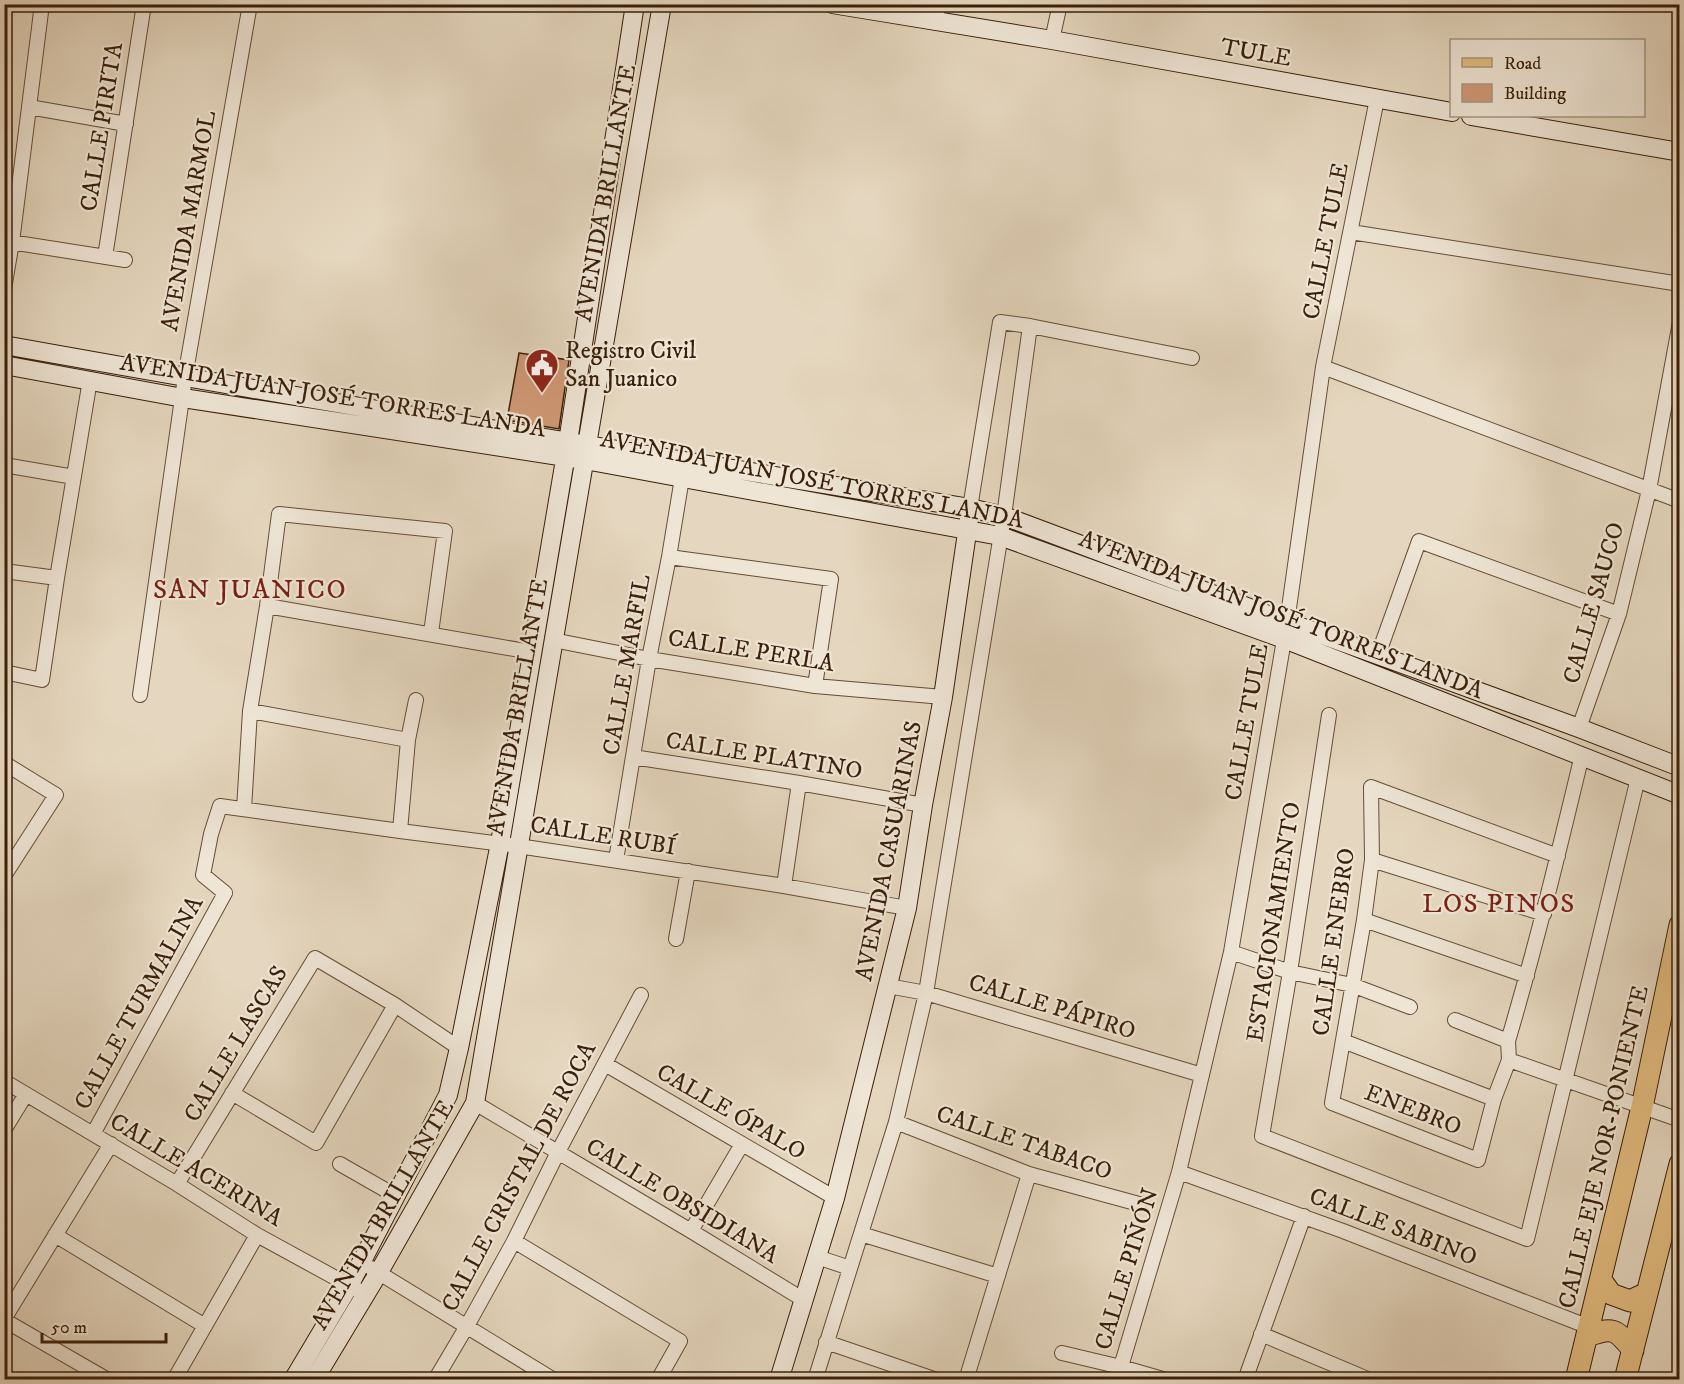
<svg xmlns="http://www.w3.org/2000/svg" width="1684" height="1384" viewBox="0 0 1684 1384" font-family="'IM FELL DW Pica',serif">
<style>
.building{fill:#d09876;stroke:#3a1f09;stroke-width:1.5}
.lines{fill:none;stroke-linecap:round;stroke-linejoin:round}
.street-casing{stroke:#654d36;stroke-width:16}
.secondary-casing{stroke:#3a1f09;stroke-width:20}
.primary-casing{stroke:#3a1f09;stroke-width:23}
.street{stroke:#eee5d5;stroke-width:14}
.secondary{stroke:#eee5d5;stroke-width:18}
.primary{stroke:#e2bc80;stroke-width:21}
.labels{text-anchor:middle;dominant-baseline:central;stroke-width:4.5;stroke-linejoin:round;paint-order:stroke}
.street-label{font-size:24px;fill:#3a1f09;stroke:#eee5d5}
.poi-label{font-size:24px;fill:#3a1f09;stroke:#eee5d5;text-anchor:start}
.quarter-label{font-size:27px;letter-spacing:1.5px;fill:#7a1f14;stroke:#eee5d5}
</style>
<rect width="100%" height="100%" fill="#e5d7bf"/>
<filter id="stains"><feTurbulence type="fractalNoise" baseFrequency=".00333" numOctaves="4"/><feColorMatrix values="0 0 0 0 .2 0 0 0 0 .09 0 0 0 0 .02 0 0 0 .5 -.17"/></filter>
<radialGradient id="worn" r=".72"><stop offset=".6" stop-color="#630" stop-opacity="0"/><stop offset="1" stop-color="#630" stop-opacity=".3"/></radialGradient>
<path class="building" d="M 519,353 L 569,360 L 559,429 L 507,420 Z"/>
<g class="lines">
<g class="street-casing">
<path id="street" d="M 936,23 L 938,4
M 1052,40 L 1060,4
M 29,107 L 126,124
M 1351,232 L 1680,284
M 4,241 L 125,260
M 105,257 L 144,4
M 4,289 L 12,242 L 42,4
M 1323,367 L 1680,501
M 4,465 L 74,477
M 970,508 L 1000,322 L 1030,326 L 1192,358
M 669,557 L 831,579 L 815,686
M 4,571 L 57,578
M 267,606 L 531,652
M 553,640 L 649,659 L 815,686 L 943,697
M 1378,655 L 1419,541 L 1619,614
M 4,672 L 42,680 L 57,578 L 90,380
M 140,695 L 185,377 L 250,4
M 250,711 L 408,740
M 1329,715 L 1290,972 L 1262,1136 L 1527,1239 L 1638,778
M 1579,728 L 1619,614 L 1649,490 L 1680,322
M 633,757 L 799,783 L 923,805
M 4,763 L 56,795 L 4,876
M 244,809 L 250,711 L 267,606 L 279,514 L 445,531 L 431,633
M 400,831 L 408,740 L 416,700
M 1558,856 L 1371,787 L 1372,860 L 1364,920 L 1332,1103 L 1478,1160 L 1494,1099 L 1509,1060 L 1508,1041 C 1536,946 1559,851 1582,755
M 616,860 L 649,659 L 669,557 L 682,478
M 1372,860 L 1544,914
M 784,886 L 799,783
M 1364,920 L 1527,976
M 676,939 L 688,871
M 1231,952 L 1290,972 L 1352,985 L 1410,1007
M 888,986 L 926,993 L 1202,1075
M 1455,1020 L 1508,1041
M 1343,1041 L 1494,1099
M 1509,1060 L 1680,1120
M 605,1064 L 835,1198
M 4,1081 L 177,1184 L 257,1235 L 365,1294
M 232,1093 L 316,1143 L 395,1005
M 475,1103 L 691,1231 L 804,1300
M 896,1122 L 1029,1174 L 1139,1204
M 4,1130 L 26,1094
M 93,1134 L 225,893 L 203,875 L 211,834 L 220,806 L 400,831 L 518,846 L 784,886 L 907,908
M 340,1164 L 396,1196
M 1179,1172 L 1343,1231 L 1589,1327
M 177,1184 L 315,958 L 395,1005 L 459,1048
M 691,1231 L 742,1144
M 861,1234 L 998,1276
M 55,1235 L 205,1326
M 514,1241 L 680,1341 L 658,1380
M 817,1257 L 850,1268
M 371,1268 L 554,1380
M 4,1319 L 111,1144
M 4,1320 L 108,1380
M 1261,1334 L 1370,1380
M 826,1342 L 937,1380
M 1062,1353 L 1121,1367 L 1166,1380
M 174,1380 L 257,1235
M 435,1380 L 467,1326 L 514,1241 L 558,1152 L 641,995
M 815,1380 L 896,1122 L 926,993 L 1004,516 L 1030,326
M 966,1380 L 1029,1174
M 1117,1380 L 1179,1172 L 1231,952 L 1287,622 L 1323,367 L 1377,99
M 1245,1380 L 1304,1216"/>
</g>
<g class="secondary-casing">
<path id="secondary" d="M 832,4 L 1052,40 L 1452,112
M 1471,116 L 1680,152
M 4,345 C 326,403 648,455 970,508 L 1004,516 L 1287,622 L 1579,728 L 1680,767
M 4,365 L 183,398 L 585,460 L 1000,536 L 1284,639 L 1680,795
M 293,1380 L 349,1286 L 448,1095 L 459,1048 L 500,843 L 568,442 L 635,4
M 314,1380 L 379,1272 L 475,1103 L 662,4
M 779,1380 L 835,1198 L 907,908 L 923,805 L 943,697 L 969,519"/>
</g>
<g class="primary-casing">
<path id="primary" d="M 1601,1280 L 1611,1294 L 1630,1301 L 1647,1293
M 1587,1336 C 1613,1327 1615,1328 1633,1350
M 1576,1380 L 1642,1107 L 1680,925
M 1625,1380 L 1680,1164"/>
</g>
<use href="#street" class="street"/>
<use href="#secondary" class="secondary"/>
<use href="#primary" class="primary"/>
</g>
<defs>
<g id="civic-pin" transform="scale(1.725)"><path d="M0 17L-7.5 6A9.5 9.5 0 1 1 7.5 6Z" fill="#8f2418" stroke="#eee5d5"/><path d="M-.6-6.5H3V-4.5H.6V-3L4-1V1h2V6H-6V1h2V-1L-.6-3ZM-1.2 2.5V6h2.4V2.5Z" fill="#fff"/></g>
</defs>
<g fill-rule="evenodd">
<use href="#civic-pin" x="542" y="365"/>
</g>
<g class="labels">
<g class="street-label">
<text transform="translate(1256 53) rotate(10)">TULE</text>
<text transform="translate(102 127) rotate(-81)">CALLE PIRITA</text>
<text transform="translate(606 193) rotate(-80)">AVENIDA BRILLANTE</text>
<text transform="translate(189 221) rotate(-80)">AVENIDA MARMOL</text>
<text transform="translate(1326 241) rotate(-79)">CALLE TULE</text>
<text transform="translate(333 396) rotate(9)">AVENIDA JUAN JOSÉ TORRES LANDA</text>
<text transform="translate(812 480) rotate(11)">AVENIDA JUAN JOSÉ TORRES LANDA</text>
<text transform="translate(1594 603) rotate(-74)">CALLE SAUCO</text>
<text transform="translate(1281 615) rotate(21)">AVENIDA JUAN JOSÉ TORRES LANDA</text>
<text transform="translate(751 651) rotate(9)">CALLE PERLA</text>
<text transform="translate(627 665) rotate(-80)">CALLE MARFIL</text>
<text transform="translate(518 707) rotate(-80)">AVENIDA BRILLANTE</text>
<text transform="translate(1247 722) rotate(-80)">CALLE TULE</text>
<text transform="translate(764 756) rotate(9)">CALLE PLATINO</text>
<text transform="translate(603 836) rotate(9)">CALLE RUBÍ</text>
<text transform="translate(889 851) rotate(-79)">AVENIDA CASUARINAS</text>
<text transform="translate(1274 922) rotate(-81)">ESTACIONAMIENTO</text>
<text transform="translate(1334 942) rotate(-82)">CALLE ENEBRO</text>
<text transform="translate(139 1003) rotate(-61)">CALLE TURMALINA</text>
<text transform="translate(1052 1007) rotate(17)">CALLE PÁPIRO</text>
<text transform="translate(236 1044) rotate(-59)">CALLE LASCAS</text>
<text transform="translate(1413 1110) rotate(21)">ENEBRO</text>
<text transform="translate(731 1112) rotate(30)">CALLE ÓPALO</text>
<text transform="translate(1024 1143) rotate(19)">CALLE TABACO</text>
<text transform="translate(1604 1147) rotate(-77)">CALLE EJE NOR-PONIENTE</text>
<text transform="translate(196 1170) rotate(31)">CALLE ACERINA</text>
<text transform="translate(519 1177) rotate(-62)">CALLE CRISTAL DE ROCA</text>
<text transform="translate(682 1201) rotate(31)">CALLE OBSIDIANA</text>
<text transform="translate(383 1215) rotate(-60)">AVENIDA BRILLANTE</text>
<text transform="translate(1393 1227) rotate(21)">CALLE SABINO</text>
<text transform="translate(1127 1269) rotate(-73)">CALLE PIÑÓN</text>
</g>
<g class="poi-label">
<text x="565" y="351">Registro Civil<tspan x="565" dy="28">San Juanico</tspan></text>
</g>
<g class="quarter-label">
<text x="250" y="590">SAN JUANICO</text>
<text x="1499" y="904">LOS PINOS</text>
</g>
</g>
<rect width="1684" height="1384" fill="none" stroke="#e5d7bf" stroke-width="24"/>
<rect x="6" y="6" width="1672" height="1372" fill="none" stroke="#3a1f09" stroke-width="3"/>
<rect x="12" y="12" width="1660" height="1360" fill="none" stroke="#3a1f09" stroke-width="1.5"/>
<rect x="1450" y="39" width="195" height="78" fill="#eee5d5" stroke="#a69683" stroke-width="1.5"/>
<rect x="1462" y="58" width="30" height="9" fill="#e2bc80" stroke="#a69683" stroke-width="1.5"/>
<text x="1504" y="69" font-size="18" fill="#3a1f09">Road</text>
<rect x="1462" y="84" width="30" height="18" fill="#d09876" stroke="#a69683" stroke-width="1.5"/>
<text x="1504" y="99" font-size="18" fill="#3a1f09">Building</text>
<path d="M42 1333v9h124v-9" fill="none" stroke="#3a1f09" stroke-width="3"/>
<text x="51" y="1333" font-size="18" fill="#3a1f09" stroke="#eee5d5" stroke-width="4.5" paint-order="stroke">50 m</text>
<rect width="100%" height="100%" filter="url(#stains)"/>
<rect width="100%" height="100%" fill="url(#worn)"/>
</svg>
